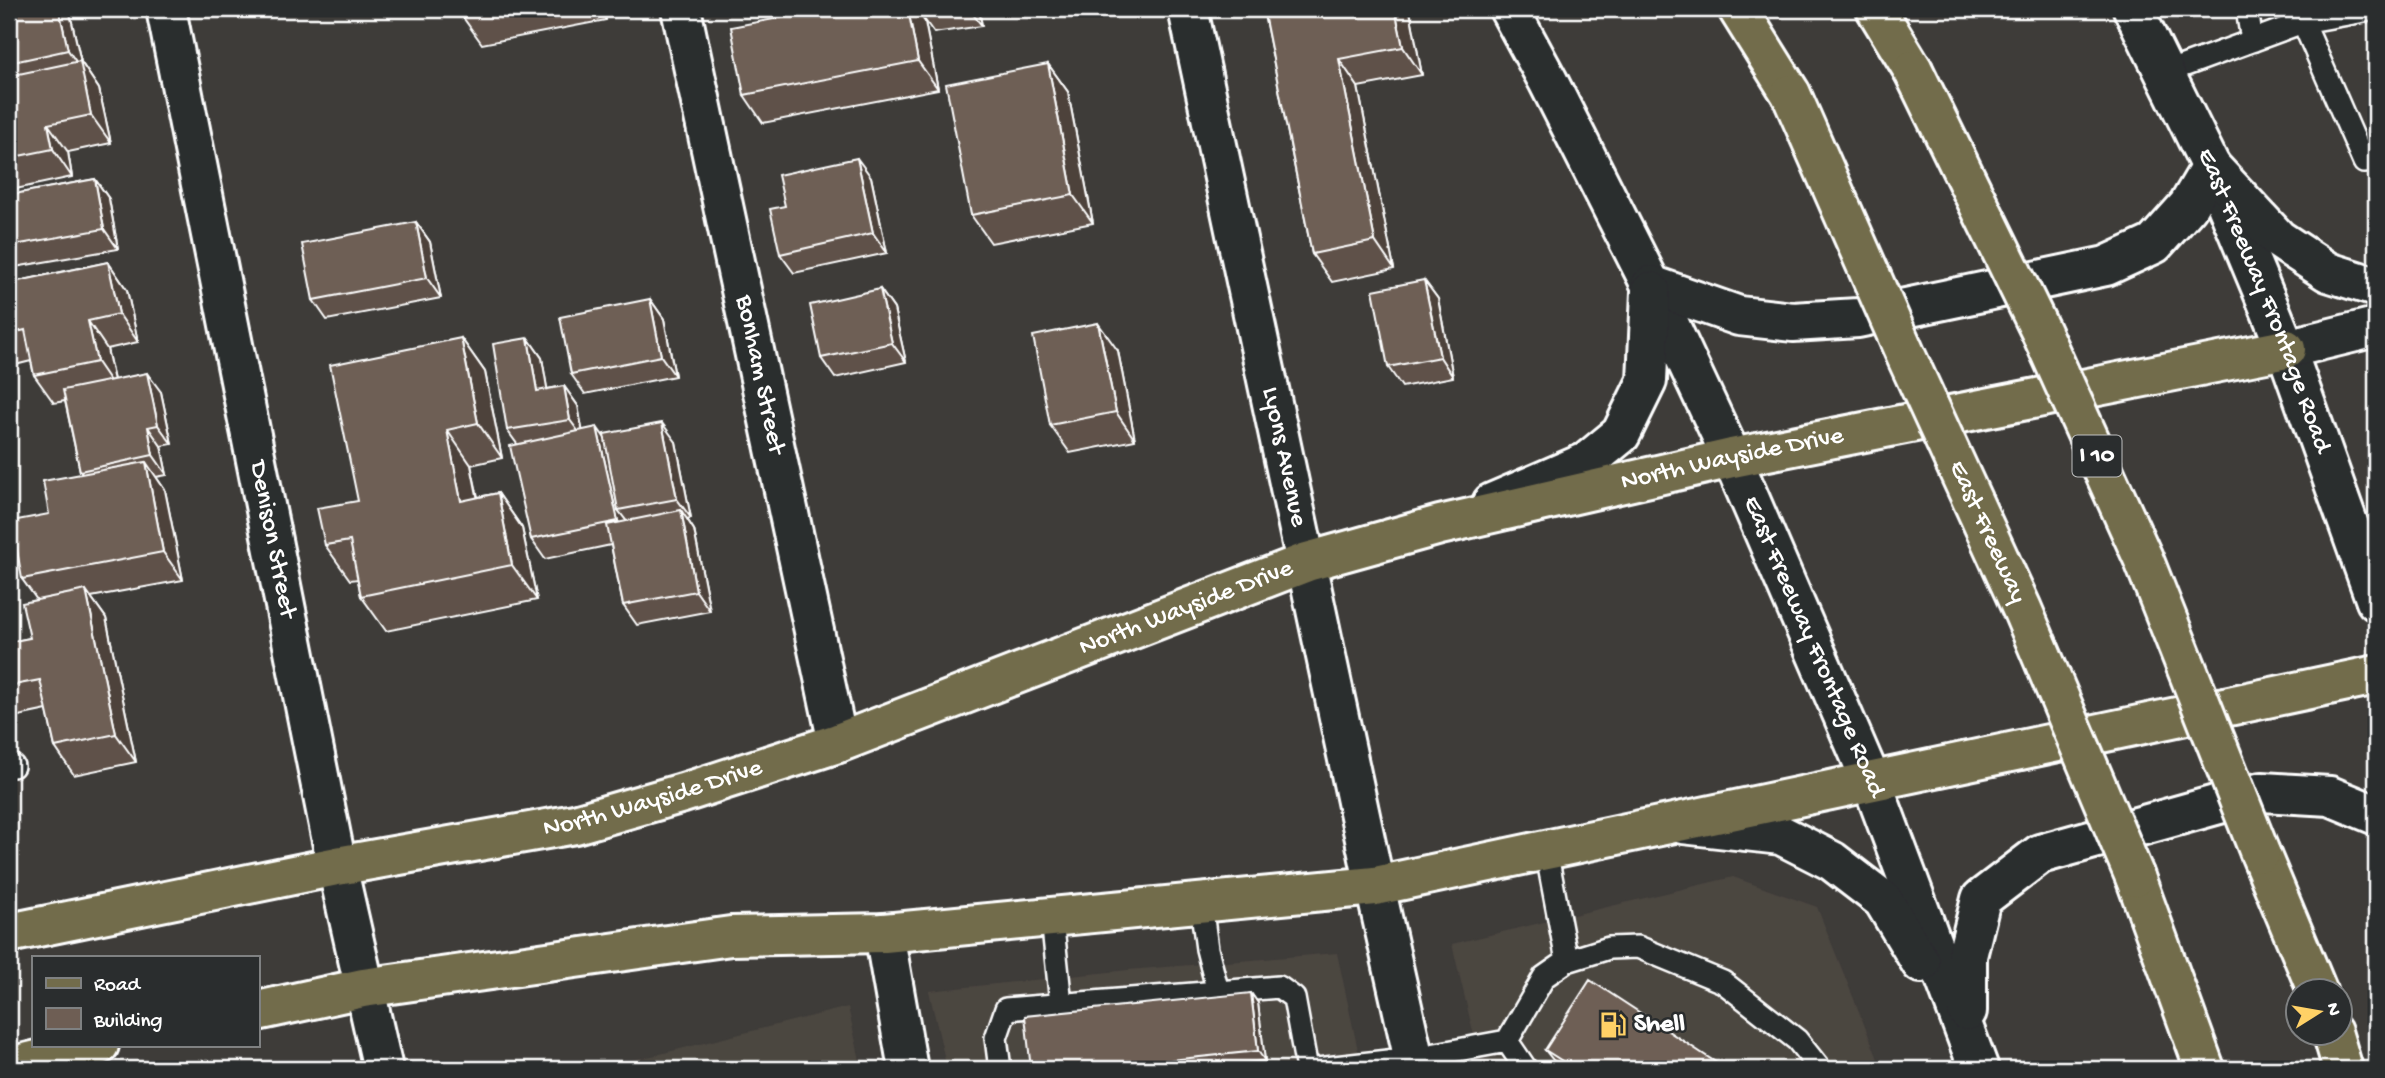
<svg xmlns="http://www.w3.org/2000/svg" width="2385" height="1078" viewBox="0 0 2385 1078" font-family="'Gochi Hand',sans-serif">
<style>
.built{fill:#4c4641}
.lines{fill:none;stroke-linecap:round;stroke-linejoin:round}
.service-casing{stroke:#fff;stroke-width:26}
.minor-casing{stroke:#fff;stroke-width:44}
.secondary-casing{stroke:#fff;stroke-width:44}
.primary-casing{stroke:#fff;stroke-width:44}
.motorway-casing{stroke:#fff;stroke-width:44}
.service{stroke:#2a2d2e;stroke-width:21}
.minor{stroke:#2a2d2e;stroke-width:38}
.secondary{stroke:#2a2d2e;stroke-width:38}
.primary{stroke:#726c4b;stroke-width:38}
.motorway{stroke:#726c4b;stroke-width:38}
.motorway-bridge-casing{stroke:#fff;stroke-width:44;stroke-linecap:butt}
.motorway-bridge{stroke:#726c4b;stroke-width:38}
.wall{fill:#5f5148;stroke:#fff;stroke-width:2}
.shaded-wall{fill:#4d423b;stroke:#fff;stroke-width:2}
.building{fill:#6e5e54;stroke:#fff;stroke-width:2}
.labels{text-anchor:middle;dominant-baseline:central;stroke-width:5;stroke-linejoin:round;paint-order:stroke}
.shield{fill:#2a2d2e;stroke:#bfc0c0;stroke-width:2}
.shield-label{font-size:24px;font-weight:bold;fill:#fff}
.street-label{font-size:26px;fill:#fff;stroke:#2a2d2e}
.poi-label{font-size:26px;font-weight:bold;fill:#fff;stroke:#2a2d2e;text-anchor:start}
</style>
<rect width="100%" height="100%" fill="#3e3c39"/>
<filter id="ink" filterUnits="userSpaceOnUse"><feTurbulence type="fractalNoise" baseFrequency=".0143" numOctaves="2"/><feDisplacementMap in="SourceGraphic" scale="14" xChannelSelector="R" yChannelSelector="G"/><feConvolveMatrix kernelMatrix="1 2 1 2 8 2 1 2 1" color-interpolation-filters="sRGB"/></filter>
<g filter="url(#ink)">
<path class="built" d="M 1733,877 L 1817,907 L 1882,1069 L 1482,1069 L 1452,944 Z
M 1337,953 L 1362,1069 L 947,1069 L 929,991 L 1128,970 Z
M 848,1007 L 862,1069 L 588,1069 L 652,1056 Z"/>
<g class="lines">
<g class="service-casing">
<path id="service" d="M 2247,9 L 2252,41
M 2303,22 L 2376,9
M 2164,73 L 2303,22 L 2364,162 L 2376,161
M 9,766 L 13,766
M 1546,850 L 1567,961
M 1201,904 L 1207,949 L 1218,992 L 1279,987 L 1294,998 L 1307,1069
M 1052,918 L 1061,1004
M 1507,1041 L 1544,977 L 1567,961 L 1609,948 L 1638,947 L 1723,982 L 1797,1040 L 1820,1069
M 1000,1069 L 996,1038 L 1006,1009 L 1218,992
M 1317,1069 L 1414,1058 L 1507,1041 L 1526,1069"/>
</g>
<g class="minor-casing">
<g id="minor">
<path id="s1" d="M 166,9 L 337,866 L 383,1069"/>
<path id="s2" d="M 681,9 L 838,743"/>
<path id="s3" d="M 1188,9 L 1375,886 L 1416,1069"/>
<path d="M 884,933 L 908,1069"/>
</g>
</g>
<g class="secondary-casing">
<g id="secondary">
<path id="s4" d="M 1509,9 L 1548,81 L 1651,285 L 1732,458 L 1872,783 L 1979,1069"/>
<path id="s5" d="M 2133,9 L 2211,167 L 2265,297 L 2286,349 L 2376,601"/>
<path d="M 1651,285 L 1739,316 L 1793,322 L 1858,318 L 2106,266 L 2154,244 L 2188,206 L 2211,167 L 2278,239 L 2328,272 L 2376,287"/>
<path d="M 2286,349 L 2376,327"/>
<path d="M 1492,503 L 1587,462 L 1621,434 L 1647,381 L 1651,291"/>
<path d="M 1683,824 L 1781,835 L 1832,861 L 1883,900 L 1921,963"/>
<path d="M 1967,1011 L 1967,956 L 1981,899 L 2040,854 L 2262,792 L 2330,796 L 2376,815"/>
</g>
</g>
<g class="primary-casing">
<g id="primary">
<path id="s6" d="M 9,933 L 337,866 L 575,824 L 683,793 L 838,743 L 1307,562 L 1440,525 L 1732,458 L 2286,349"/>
<path d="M 257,1011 L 363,988 L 731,936 L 884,933 L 1375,886 L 2376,675"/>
<path d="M 9,1067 L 99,1045"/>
</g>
</g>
<g class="motorway-casing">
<path id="motorway" d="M 1738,9 L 1791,94
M 1876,9 L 1913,70
M 2260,853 L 2317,990
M 2135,877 L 2205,1069
M 2332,1032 L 2343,1069"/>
</g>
<use href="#service" class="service"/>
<use href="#minor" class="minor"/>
<use href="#secondary" class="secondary"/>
<use href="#primary" class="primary"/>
<use href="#motorway" class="motorway"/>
<g class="motorway-bridge-casing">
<g id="motorway-bridge">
<path d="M 1913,70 L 2040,330 L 2143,558 L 2260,853"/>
<path id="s7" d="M 1791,94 L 1907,358 L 2022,609 L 2135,877"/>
</g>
</g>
<use href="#motorway-bridge" class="motorway-bridge"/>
</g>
<path class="wall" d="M 9,9 L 69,9 L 81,62 L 99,89 L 111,143 L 68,152 L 72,177 L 16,189 L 9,179 Z
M 461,9 L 604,9 L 606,20 L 482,44 L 462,16 Z
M 751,9 L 783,9 L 755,14 Z
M 917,9 L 979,9 L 982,26 L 934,33 Z
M 1263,9 L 1410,11 L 1422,75 L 1358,87 L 1394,269 L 1332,282 L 1312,254 Z
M 925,22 L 938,89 L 763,123 L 744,95 Z
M 1048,64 L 1068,92 L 1093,223 L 991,243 L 971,215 Z
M 871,177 L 887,253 L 794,273 L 780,254 L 785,206 Z
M 95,179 L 109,199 L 118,249 L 9,268 L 9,195 Z
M 416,222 L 430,242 L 441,298 L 327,320 L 313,300 Z
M 108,262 L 127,290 L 138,342 L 107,349 L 114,380 L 161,392 L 172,444 L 161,446 L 167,475 L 156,477 L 165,490 L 183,580 L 91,597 L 106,618 L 136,762 L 74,775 L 55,747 L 47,710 L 9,718 L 9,642 L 30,638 L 37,600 L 22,579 L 49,514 L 82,474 L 80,471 L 65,401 L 54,403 L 34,375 L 31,361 L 15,365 L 9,355 L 9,283 Z
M 1424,280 L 1438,299 L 1453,377 L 1402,387 L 1388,367 Z
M 880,289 L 894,309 L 906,362 L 835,378 L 821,358 Z
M 650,299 L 664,319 L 675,376 L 585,394 L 571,374 Z
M 461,338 L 485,372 L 502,458 L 471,465 L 478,497 L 498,493 L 522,528 L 537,600 L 386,631 L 361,596 L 358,579 L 350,580 L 325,545 L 358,501 Z
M 528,338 L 542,358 L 547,389 L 564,386 L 578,406 L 582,430 L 604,437 L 676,442 L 691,518 L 687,519 L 694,530 L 710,611 L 637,625 L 623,605 L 611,545 L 545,559 L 531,539 L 517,444 L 507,430 Z
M 1118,351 L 1135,440 L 1070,453 L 1050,425 Z
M 1251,993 L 1258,1003 L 1265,1061 L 1186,1069 L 1031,1069 Z
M 1545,1050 L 1726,1069 L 1567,1069 L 1553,1060 Z"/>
<path class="shaded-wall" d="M 59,9 L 69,9 L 81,62 L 99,89 L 111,143 L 91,115 L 81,69 L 68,50 Z
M 598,9 L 604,9 L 606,20 Z
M 908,9 L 916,9 L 925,22 L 938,89 L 918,61 Z
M 969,9 L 979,9 L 982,26 Z
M 1395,9 L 1409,9 L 1410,11 L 1422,75 L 1403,47 Z
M 1339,59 L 1358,87 L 1394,269 L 1375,241 Z
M 1048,64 L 1068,92 L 1093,223 L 1073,195 Z
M 48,124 L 68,152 L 72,177 L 53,149 Z
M 857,158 L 871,177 L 887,253 L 873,233 Z
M 95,179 L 109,199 L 118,249 L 104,229 Z
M 416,222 L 430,242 L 441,298 L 427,278 Z
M 108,262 L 127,290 L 138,342 L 119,314 Z
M 1424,280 L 1438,299 L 1453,377 L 1440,357 Z
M 880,289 L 894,309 L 906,362 L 892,343 Z
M 650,299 L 664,319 L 675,376 L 661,356 Z
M 88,321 L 107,349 L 116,390 L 97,362 Z
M 1098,323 L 1118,351 L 1135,440 L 1116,412 Z
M 461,338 L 485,372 L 502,458 L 478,423 Z
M 528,338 L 542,358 L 551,411 L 537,391 Z
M 147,373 L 161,392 L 172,444 L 158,425 Z
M 564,386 L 578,406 L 584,439 L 570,420 Z
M 662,423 L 676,442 L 691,518 L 677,499 Z
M 148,427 L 161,446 L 167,475 L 153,455 Z
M 597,427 L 611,447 L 618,510 L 628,523 L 631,540 L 618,521 Z
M 447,430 L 471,465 L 485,535 L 461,501 Z
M 146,462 L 165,490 L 183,580 L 163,552 Z
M 498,493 L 522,528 L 537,600 L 512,565 Z
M 681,510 L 694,530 L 710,611 L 696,591 Z
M 86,590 L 106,618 L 136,762 L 116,734 Z
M 1251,993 L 1258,1003 L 1265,1061 L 1258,1051 Z"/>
<path class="building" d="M 9,9 L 59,9 L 68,50 L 9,63 Z
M 461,9 L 501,9 L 462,16 Z
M 827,9 L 908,9 L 918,61 L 744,95 L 731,27 Z
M 1263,9 L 1395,9 L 1403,47 L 1339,59 L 1375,241 L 1312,254 Z
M 80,61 L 91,115 L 48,124 L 53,149 L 9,158 L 9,76 Z
M 1048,64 L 1073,195 L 971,215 L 946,84 Z
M 857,158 L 873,233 L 780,254 L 770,209 L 785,206 L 778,175 Z
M 95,179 L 104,229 L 9,246 L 9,195 Z
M 416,222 L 427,278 L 313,300 L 302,244 Z
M 108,262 L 119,314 L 88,321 L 97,362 L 34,375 L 25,330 L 9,334 L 9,283 Z
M 1424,280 L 1440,357 L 1388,367 L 1373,290 Z
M 880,289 L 892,343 L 821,358 L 810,305 Z
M 650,299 L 661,356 L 571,374 L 560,317 Z
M 1098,323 L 1116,412 L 1050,425 L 1033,336 Z
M 461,338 L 478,423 L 447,430 L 461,501 L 498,493 L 512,565 L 361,596 L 350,541 L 325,545 L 317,508 L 358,501 L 330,365 Z
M 528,338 L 537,391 L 564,386 L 570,420 L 507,430 L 493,344 Z
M 147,373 L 158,425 L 148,427 L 153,455 L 80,471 L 63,390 Z
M 662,423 L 677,499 L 618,510 L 604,434 Z
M 597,427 L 618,521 L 531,539 L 510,446 Z
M 146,462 L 163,552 L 22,579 L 12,521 L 49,514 L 43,481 Z
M 681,510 L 696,591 L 623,605 L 607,525 Z
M 86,590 L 116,734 L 55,747 L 40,680 L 9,686 L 9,642 L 30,638 L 22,603 Z
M 1590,980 L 1726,1069 L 1575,1069 L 1545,1050 Z
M 1251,993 L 1258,1051 L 1082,1069 L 1031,1069 L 1025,1016 Z"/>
</g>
<defs>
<g id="fuel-bare" transform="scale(2.1)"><path d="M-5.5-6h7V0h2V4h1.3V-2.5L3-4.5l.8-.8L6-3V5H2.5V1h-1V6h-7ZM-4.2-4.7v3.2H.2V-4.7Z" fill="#ffd166" stroke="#2a2d2e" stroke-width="2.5" paint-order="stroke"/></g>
</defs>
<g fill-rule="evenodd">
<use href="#fuel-bare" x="1613" y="1025"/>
</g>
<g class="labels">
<rect class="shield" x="2072.5" y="435.5" width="49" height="41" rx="5"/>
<g class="shield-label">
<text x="2097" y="456">I 10</text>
</g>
<g class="street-label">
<text stroke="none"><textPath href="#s5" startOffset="320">East Freeway Frontage Road</textPath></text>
<text stroke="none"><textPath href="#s2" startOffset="374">Bonham Street</textPath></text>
<text stroke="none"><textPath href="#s3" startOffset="458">Lyons Avenue</textPath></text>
<text stroke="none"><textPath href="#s6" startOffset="1792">North Wayside Drive</textPath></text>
<text stroke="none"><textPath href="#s7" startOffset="480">East Freeway</textPath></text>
<text stroke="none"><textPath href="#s1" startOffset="541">Denison Street</textPath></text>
<text stroke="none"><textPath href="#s6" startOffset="1225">North Wayside Drive</textPath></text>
<text stroke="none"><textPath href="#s4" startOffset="707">East Freeway Frontage Road</textPath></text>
<text stroke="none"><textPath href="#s6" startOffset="658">North Wayside Drive</textPath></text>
</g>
<g class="poi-label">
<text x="1634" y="1025">Shell</text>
</g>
</g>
<rect width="2385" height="1078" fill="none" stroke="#2a2d2e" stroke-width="35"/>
<rect x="18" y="18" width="2350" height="1043" fill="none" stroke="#fff" stroke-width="2.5" filter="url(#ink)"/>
<rect x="32" y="956" width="228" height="91" fill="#2a2d2e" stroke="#7f8182" stroke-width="2"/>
<rect x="46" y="978" width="35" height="10" fill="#726c4b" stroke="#7f8182" stroke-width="2"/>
<text x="94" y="990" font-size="21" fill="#ffffff">Road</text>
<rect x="46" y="1008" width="35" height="21" fill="#6e5e54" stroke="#7f8182" stroke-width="2"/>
<text x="94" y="1026" font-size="21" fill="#ffffff">Building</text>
<g transform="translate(2319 1012) rotate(79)"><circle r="33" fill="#2a2d2e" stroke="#7f8182" stroke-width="2"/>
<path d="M0-5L12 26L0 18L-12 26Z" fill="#ffd166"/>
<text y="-10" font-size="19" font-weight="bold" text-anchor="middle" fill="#ffffff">N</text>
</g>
</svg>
